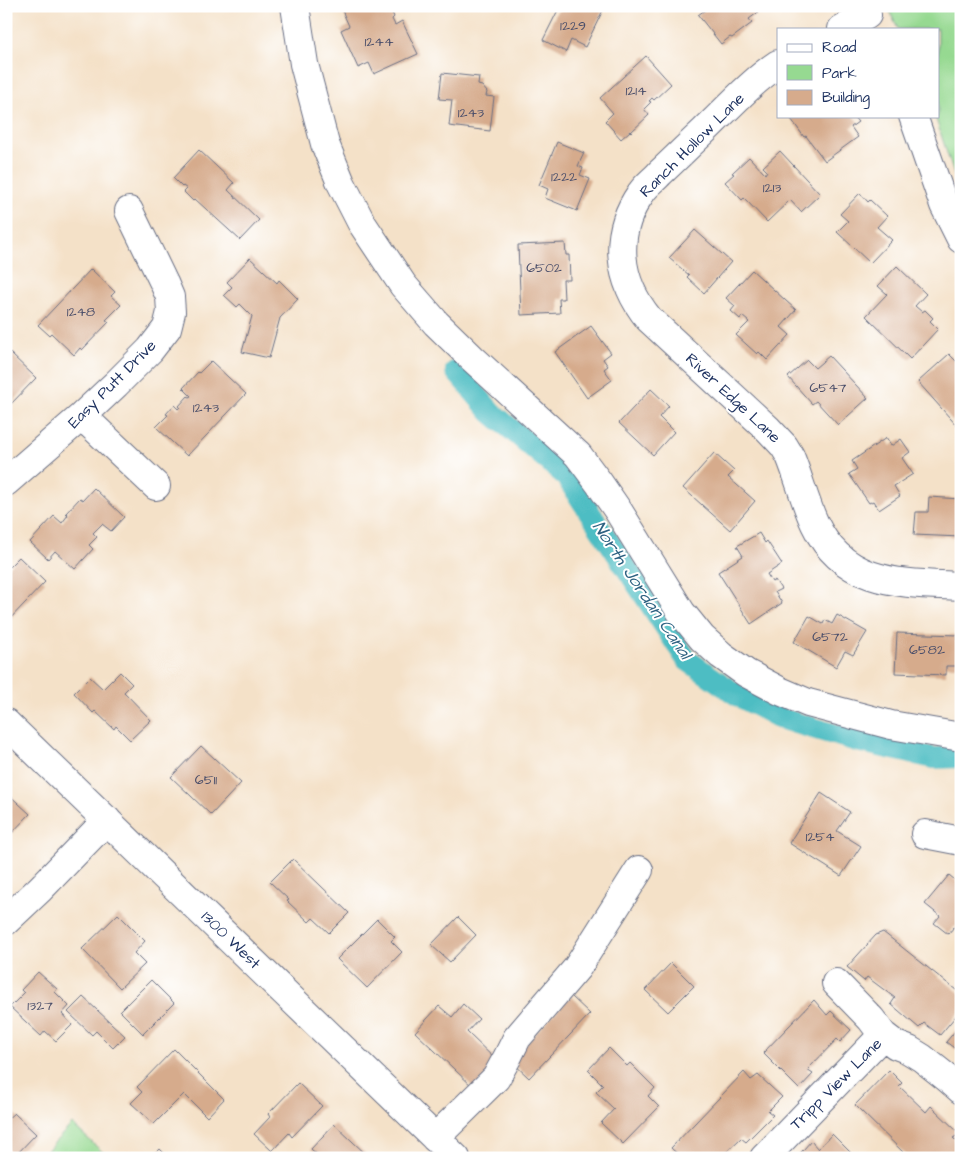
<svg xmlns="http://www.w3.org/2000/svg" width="967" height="1164" viewBox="0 0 967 1164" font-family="'Architects Daughter',sans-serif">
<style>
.green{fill:#96d991;stroke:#588478}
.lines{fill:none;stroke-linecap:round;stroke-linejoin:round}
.canal{stroke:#4ebdc3;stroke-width:22}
.building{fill:#d6ab8c}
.minor-casing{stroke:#676d83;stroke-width:30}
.minor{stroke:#fff;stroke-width:28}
.labels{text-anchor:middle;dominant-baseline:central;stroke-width:4;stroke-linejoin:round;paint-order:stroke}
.number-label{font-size:14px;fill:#4a4e6a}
.street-label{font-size:16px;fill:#1b2f5e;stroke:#fff}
.water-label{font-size:18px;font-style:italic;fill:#2d6181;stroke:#fff}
</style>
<rect width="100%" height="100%" fill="#fff"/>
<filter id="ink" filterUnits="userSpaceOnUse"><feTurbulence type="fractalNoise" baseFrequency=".02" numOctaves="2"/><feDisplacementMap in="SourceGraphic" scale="10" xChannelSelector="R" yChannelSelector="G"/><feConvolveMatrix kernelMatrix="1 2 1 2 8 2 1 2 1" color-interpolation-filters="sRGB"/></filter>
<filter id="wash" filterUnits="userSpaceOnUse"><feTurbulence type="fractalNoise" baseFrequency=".0096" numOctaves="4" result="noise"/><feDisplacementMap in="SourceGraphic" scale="20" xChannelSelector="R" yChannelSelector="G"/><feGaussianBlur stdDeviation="1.12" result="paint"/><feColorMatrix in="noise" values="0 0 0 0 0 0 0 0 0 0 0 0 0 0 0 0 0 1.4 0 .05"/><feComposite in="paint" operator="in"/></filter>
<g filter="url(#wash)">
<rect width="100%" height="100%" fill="#f4e1c8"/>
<path class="green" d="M 887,6 L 961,6 L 961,196 L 935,116 L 938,116 L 938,29 L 898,29 Z
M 72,1124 L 109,1158 L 40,1158 Z"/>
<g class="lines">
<path class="canal" d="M 456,371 L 491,412 L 565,475 L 687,660 L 737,695 L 782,719 L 857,741 L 934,758 L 961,757"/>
</g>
<g id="blocks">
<path class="building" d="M 340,6 L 389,6 L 394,17 L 392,19 L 395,25 L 402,21 L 418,54 L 374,74 L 369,63 L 358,68 L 341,30 L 349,26 Z
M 562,6 L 605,6 L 585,47 L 571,40 L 566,52 L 543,40 L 558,10 L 560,11 Z
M 708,6 L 763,6 L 764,8 L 749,19 L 752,23 L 732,38 L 730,37 L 721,44 L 698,15 L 709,7 Z
M 646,56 L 671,84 L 654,100 L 652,98 L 649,101 L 651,102 L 644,109 L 649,115 L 631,132 L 630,131 L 621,139 L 605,121 L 613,113 L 600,98 Z
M 442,73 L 479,77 L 478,85 L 482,86 L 487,92 L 486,96 L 494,97 L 490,131 L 449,126 L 452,100 L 439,99 Z
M 789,116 L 853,116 L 858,122 L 851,127 L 858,137 L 825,161 L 806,136 L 804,137 Z
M 557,142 L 584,153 L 578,166 L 583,168 L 580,175 L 590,179 L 577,211 L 545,198 L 548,189 L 539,185 Z
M 199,150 L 234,183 L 228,190 L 259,220 L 240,240 L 195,199 L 193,201 L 184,192 L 187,189 L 183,186 L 182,187 L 173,178 Z
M 780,151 L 820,194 L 801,212 L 790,200 L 767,222 L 744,198 L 742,200 L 725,182 L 734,174 L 732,173 L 749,157 L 765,174 L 767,171 L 763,167 Z
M 860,193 L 868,202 L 870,200 L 887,216 L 877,227 L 892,240 L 870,263 L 837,232 L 848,221 L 840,214 Z
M 695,230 L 731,262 L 704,293 L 687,277 L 689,275 L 669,258 Z
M 565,243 L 566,255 L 569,255 L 570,280 L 563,280 L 564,299 L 559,299 L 560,313 L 521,315 L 518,245 Z
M 250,258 L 277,283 L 279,280 L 298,299 L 280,318 L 269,358 L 242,352 L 252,316 L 240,304 L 237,307 L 224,295 L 232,287 L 227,282 Z
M 897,266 L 926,294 L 915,306 L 922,312 L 925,310 L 933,318 L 930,321 L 938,329 L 910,359 L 866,316 L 887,294 L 878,286 Z
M 91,269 L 115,292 L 111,296 L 121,305 L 106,320 L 109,322 L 82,350 L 80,348 L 74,355 L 51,333 L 49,335 L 38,325 Z
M 752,270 L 796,310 L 781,327 L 790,335 L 767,360 L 759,352 L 757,354 L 736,335 L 749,322 L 742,316 L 740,319 L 731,311 L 735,306 L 726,298 Z
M 591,326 L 611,353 L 603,359 L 608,366 L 604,369 L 612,380 L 587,398 L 555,352 Z
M 9,352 L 36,378 L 9,406 L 11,408 L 6,413 L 6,356 Z
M 949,354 L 961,366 L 961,425 L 958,427 L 918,382 Z
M 829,356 L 868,398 L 838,425 L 816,401 L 812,404 L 788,377 L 807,360 L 815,368 Z
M 211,361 L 246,394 L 187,456 L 156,427 L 168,415 L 166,414 L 174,405 L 178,409 L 180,407 L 179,406 L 188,396 L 189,397 L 191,396 L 183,388 L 198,372 L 199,373 Z
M 651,389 L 669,406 L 659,417 L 674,432 L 653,455 L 619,423 Z
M 886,438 L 891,446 L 901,439 L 910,452 L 902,458 L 913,474 L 894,486 L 900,496 L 879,510 L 873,501 L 869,503 L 849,474 L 857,469 L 852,461 Z
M 714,453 L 734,471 L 728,477 L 755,501 L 730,530 L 683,488 Z
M 94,488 L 124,517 L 111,531 L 102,524 L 93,533 L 97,537 L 89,545 L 93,549 L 75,569 L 55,551 L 48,559 L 30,542 L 54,516 L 62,523 L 68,515 L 66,513 L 80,498 L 83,500 Z
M 929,497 L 961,499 L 961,537 L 914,535 L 916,512 L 928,512 Z
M 759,533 L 765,543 L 767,541 L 782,564 L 767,574 L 772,582 L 775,580 L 781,589 L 775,592 L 782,603 L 751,624 L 718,572 L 743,556 L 737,546 Z
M 19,557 L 45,582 L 6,623 L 6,574 L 9,571 L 7,569 Z
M 837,615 L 867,632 L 853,655 L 845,651 L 836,667 L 794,642 L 809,616 L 823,624 L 825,620 L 832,624 Z
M 897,633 L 958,635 L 957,666 L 946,666 L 946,675 L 895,673 Z
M 120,672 L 132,684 L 124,692 L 151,720 L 130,740 L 116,726 L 114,729 L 95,711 L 93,713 L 74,693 L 90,677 L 103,689 Z
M 201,746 L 241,783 L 211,815 L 171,777 Z
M 6,792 L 30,814 L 6,839 Z
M 821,793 L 850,812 L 837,831 L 861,846 L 841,876 L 789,843 Z
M 293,859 L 349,913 L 329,933 L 313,918 L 309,922 L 287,901 L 289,900 L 270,882 Z
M 949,875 L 961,885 L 961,931 L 955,926 L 948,934 L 934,923 L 940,916 L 925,904 Z
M 118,914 L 145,941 L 134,953 L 145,964 L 120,988 L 82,949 Z
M 458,917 L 476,935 L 450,962 L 431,945 Z
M 377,919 L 395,937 L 391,941 L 402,952 L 367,988 L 337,959 Z
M 883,932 L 961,994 L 960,1011 L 940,1035 L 924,1023 L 919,1028 L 891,1004 L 895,998 L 867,977 L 864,981 L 847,967 L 876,935 Z
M 671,963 L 694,986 L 668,1012 L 645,990 Z
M 38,972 L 57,989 L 55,992 L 69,1006 L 62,1014 L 72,1025 L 56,1041 L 45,1031 L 41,1036 L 10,1007 L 24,993 L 21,990 Z
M 151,980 L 174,1003 L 143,1034 L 120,1011 Z
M 571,996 L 590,1014 L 529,1078 L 510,1060 Z
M 83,997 L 125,1036 L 113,1048 L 96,1031 L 92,1035 L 68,1012 Z
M 814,1000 L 827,1015 L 831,1011 L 851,1030 L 840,1042 L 837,1039 L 807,1070 L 813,1074 L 799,1089 L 763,1053 Z
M 463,1004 L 479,1019 L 467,1032 L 499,1063 L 474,1088 L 415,1032 L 439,1006 L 452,1017 Z
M 961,1024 L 961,1053 L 946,1042 Z
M 609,1048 L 627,1066 L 630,1063 L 655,1088 L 648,1096 L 659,1107 L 623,1144 L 601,1123 L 614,1109 L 596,1092 L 603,1085 L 588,1070 Z
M 174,1049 L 224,1099 L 207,1117 L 184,1094 L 154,1124 L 131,1103 L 142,1092 L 137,1087 Z
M 889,1070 L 902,1083 L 899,1086 L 926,1112 L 931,1106 L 960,1134 L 953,1138 L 961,1145 L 961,1158 L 909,1158 L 855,1105 Z
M 744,1072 L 751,1080 L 758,1075 L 782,1097 L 768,1111 L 773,1115 L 746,1142 L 741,1138 L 720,1158 L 682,1158 L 671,1148 Z
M 298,1083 L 322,1106 L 292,1137 L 289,1133 L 272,1151 L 254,1134 L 270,1117 L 268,1114 Z
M 14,1113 L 36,1134 L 15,1156 L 6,1148 L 6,1120 Z
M 334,1124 L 370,1158 L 321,1158 L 311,1149 Z
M 832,1134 L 853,1155 L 852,1158 L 796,1158 L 811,1141 L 818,1149 Z
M 160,1149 L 169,1158 L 151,1158 Z"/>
</g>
</g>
<g filter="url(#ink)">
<use href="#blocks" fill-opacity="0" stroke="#676d83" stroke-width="1"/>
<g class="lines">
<g class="minor-casing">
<path id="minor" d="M 295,6 L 304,64 L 325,144 L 341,183 L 361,222 L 403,285 L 436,323 L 472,358 L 578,455 L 599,483 L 619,512 L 681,612 L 702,638 L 721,655 L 746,673 L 780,691 L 808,703 L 891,725 L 961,737
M 842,29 L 867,15
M 778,64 C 751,82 728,108 704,131 C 689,145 675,159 660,173 C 654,180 646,185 641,193 C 612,234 618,281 649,319 L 768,429 L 784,446 L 790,456 C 799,478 805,503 815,524 C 844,586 903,583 961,586
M 913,116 L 944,205 L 961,239
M 82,416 L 156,486
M 6,482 L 82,416 L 116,384 L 150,350 L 167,328 L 171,312 L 170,297 L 164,283 L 129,211
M 6,723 L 456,1158
M 925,834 L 961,841
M 6,921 L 40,889 L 107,820
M 836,983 L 871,1019 L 883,1035 L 896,1045 L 909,1050 L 922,1058 L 946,1077 L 961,1090
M 435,1138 L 496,1078 L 507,1058 L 517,1038 L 577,968 L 639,870
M 764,1158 L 883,1035"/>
</g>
<use href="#minor" class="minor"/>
</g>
</g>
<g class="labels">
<g class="number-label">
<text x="573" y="26">1229</text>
<text x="379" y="42">1244</text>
<text x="636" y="91">1214</text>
<text x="471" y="113">1243</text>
<text x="564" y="177">1222</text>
<text x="772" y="188">1213</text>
<text x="544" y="268">6502</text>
<text x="81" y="312">1248</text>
<text x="828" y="388">6547</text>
<text x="206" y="408">1243</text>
<text x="830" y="637">6572</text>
<text x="927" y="650">6582</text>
<text x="206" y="780">6511</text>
<text x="820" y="837">1254</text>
<text x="40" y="1006">1327</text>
</g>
<g class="street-label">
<text transform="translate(692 145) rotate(-45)">Ranch Hollow Lane</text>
<text transform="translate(112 384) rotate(-45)">Easy Putt Drive</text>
<text transform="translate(733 398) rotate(43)">River Edge Lane</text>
<text transform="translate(231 940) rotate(44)">1300 West</text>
<text transform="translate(836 1084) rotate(-45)">Tripp View Lane</text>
</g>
<g class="water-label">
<text transform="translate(642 590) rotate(56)">North Jordan Canal</text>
</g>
</g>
<rect width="967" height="1164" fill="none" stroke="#fff" stroke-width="25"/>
<rect x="777" y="28" width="162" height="90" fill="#ffffff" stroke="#a4acbf"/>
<rect x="787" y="44" width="25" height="8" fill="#ffffff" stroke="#a4acbf"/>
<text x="822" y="52" font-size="15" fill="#1b2f5e">Road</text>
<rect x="787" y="65" width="25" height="15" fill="#96d991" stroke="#a4acbf"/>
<text x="822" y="78" font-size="15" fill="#1b2f5e">Park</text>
<rect x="787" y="90" width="25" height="15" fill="#d6ab8c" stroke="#a4acbf"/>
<text x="822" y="102" font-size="15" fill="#1b2f5e">Building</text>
</svg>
